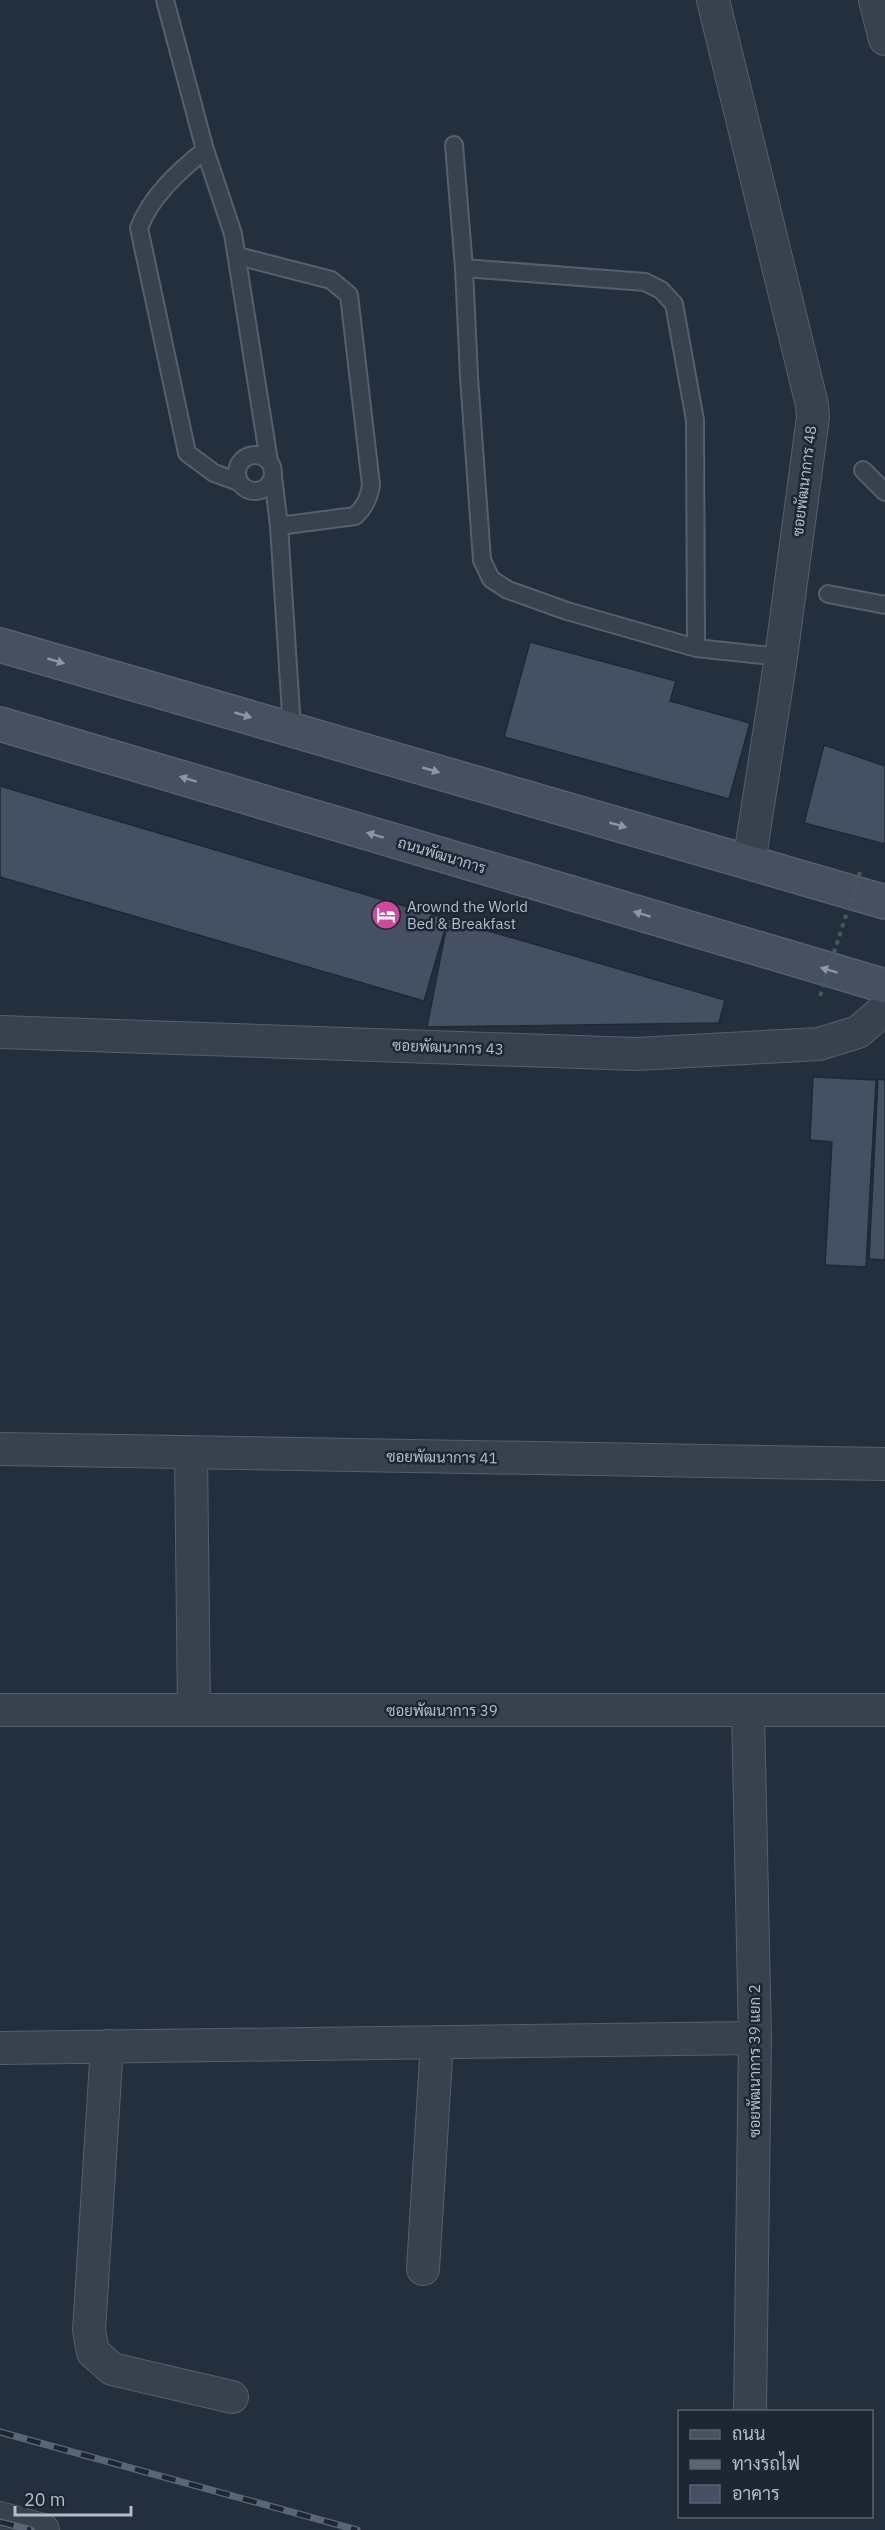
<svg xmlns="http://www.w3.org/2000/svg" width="885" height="2530" viewBox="0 0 885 2530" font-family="'IBM Plex Sans',Sarabun,sans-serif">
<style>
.building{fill:#455162;stroke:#1f2835;stroke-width:1.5}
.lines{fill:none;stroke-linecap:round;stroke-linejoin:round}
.lane-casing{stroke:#565f6c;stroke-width:20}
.street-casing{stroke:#565f6c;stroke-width:34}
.secondary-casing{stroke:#565f6c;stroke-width:36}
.lane{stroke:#38414e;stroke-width:16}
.street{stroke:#38414e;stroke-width:32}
.secondary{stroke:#465061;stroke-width:33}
.rail-casing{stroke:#5a6575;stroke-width:7}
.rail{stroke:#1d2633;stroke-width:4.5;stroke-dasharray:14;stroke-linecap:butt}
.path-bridge{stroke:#44595c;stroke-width:4;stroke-dasharray:4.5 4.5;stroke-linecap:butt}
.oneway{fill:#8e96a5}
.labels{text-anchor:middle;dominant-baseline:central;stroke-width:5;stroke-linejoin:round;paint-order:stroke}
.street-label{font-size:15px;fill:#b4bcc9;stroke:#1d2633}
.poi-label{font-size:15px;fill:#b4bcc9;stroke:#1d2633;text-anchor:start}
</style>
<rect width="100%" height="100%" fill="#242f3e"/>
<path class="building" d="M 530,642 L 676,681 L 670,701 L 750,723 L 729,799 L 504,737 Z
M 824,745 L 885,766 L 885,844 L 804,823 Z
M 0,786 L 448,919 L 424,1001 L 0,877 Z
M 448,919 L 725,1000 L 719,1023 L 427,1027 Z
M 813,1077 L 876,1080 L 866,1267 L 825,1265 L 832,1142 L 810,1140 Z
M 878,1079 L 885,1080 L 885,1260 L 869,1259 Z"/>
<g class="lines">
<g class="lane-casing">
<path id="lane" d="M 165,0 L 205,150 L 233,234 L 269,461
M 454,145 L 464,268 L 469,377 L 482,560 L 491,579 L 508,590 L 567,611 L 696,648 L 781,657
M 205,150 C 179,171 151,196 139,228 L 187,453 L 214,473 L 239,482
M 238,256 L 331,280 L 349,295 L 371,485 C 369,498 365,507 355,516 L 279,526
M 464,268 L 645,282 L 661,290 L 674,304 L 695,420 L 696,648
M237 473a18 18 0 1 1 36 0a18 18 0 1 1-36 0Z
M 863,470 L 885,492
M 273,476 L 279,526 L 292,729
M 828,594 L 885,605"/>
</g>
<g class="street-casing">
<path id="street" d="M 713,0 L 812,405 L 813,417 L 781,657 L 749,863
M 875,0 L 885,39
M 0,1032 L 636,1054 L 819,1044 L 858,1032 L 885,1009
M 0,1449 L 885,1464
M 191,1453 L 194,1710
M 0,1710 L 885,1710
M 748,1711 L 755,2038 L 750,2412
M 107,2046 L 89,2330 L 93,2352 L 112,2369 L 232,2397
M 0,2048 L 755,2038
M 423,2269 L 437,2042
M 0,2518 L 43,2530"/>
</g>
<g class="secondary-casing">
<path id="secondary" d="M 0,645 L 885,902
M 0,724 L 885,986"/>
</g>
<use href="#lane" class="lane"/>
<use href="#street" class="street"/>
<use href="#secondary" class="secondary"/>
<g class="rail-casing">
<path id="rail" d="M 0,2432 L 357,2530
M 0,2522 L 31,2530"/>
</g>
<use href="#rail" class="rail"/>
<path class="path-bridge" d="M 820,996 L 861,869"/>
</g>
<defs><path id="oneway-solid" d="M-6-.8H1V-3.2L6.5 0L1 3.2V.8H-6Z" transform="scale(1.5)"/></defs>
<g class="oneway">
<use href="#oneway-solid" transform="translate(56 661) rotate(16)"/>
<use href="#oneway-solid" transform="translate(243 715) rotate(16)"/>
<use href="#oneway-solid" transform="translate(431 770) rotate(16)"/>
<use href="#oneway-solid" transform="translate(188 779) rotate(-163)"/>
<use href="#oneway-solid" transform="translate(618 825) rotate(16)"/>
<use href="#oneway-solid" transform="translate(375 835) rotate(-163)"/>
<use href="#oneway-solid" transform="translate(642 914) rotate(-163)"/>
<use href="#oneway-solid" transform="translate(829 970) rotate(-163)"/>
</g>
<defs>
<g id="hotel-disc" transform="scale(1.5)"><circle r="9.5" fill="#d1479c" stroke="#1d2633"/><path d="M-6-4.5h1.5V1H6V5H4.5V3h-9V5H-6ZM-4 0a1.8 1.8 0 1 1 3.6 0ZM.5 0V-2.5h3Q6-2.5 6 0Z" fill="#fff"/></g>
</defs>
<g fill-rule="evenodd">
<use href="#hotel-disc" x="386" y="915"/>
</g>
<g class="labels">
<g class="street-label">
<text transform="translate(804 481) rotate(-83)">ซอยพัฒนาการ 48</text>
<text transform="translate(442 855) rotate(17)">ถนนพัฒนาการ</text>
<text transform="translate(448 1047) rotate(2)">ซอยพัฒนาการ 43</text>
<text transform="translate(442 1457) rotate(1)">ซอยพัฒนาการ 41</text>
<text x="442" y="1710">ซอยพัฒนาการ 39</text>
<text transform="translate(754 2061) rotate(-90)">ซอยพัฒนาการ 39 แยก 2</text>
</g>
<g class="poi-label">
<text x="407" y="906">Arownd the World<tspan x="407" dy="17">Bed &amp; Breakfast</tspan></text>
</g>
</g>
<rect x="678" y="2410" width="195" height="108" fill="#1d2633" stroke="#59626f" stroke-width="1.5"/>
<rect x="690" y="2430" width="30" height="9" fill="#465061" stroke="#59626f" stroke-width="1.5"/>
<text x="732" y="2440" font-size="18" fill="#b4bcc9">ถนน</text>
<rect x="690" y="2460" width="30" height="9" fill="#5a6575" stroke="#59626f" stroke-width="1.5"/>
<text x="732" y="2470" font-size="18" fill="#b4bcc9">ทางรถไฟ</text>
<rect x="690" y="2485" width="30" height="18" fill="#455162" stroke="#59626f" stroke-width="1.5"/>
<text x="732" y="2500" font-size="18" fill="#b4bcc9">อาคาร</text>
<path d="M15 2506v9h116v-9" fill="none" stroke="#b4bcc9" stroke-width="3"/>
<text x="24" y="2506" font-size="18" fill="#b4bcc9" stroke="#1d2633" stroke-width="4.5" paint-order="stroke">20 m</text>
</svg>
